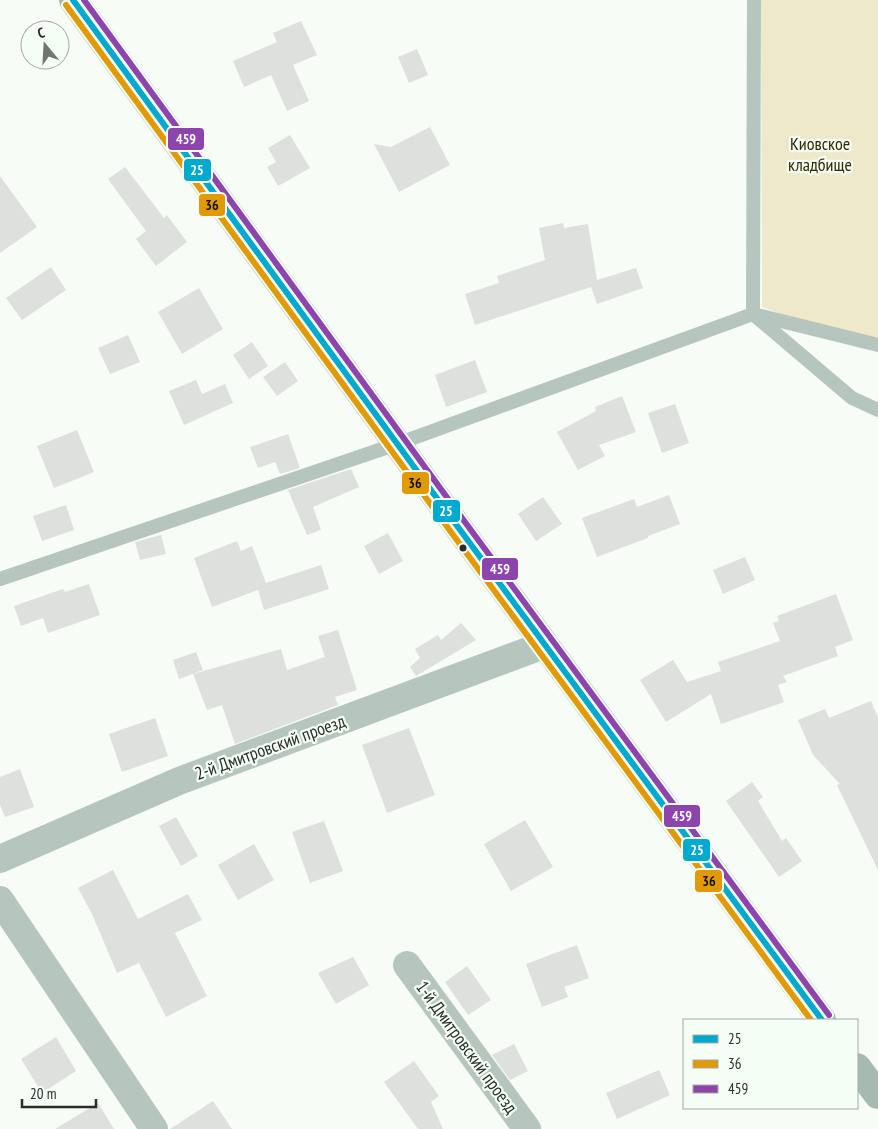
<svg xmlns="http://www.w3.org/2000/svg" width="878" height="1129" viewBox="0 0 878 1129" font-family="'PT Sans Narrow',sans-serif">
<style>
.green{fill:#ede9ca}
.building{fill:#dde0dc}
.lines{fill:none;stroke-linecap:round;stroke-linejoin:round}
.service{stroke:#b6c5be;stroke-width:14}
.minor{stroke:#b6c5be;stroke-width:28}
.secondary{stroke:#a7bab1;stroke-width:28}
.bus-1-casing{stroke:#f5fef5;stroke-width:10}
.bus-2-casing{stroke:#f5fef5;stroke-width:10}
.bus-3-casing{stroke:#f5fef5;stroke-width:10}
.bus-1{stroke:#00a9ce;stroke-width:6}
.bus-2{stroke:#e29a04;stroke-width:6}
.bus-3{stroke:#8e44ad;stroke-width:6}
.bus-dot{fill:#292d29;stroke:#f5fef5;stroke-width:2}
.labels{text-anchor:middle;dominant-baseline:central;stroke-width:4.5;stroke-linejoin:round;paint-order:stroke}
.park-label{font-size:18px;fill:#322900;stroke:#f5fef5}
.street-label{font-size:18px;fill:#292d29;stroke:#f5fef5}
.line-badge{stroke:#f5fef5;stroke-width:2}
.badge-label{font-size:14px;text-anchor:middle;font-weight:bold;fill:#fff}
.pale-badge-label{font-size:14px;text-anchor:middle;font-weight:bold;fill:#111}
</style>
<rect width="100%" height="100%" fill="#f7fcf7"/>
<path class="green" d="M 761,0 L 878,0 L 878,351 L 762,307 Z"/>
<path class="building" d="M 301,21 L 317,55 L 293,65 L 309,101 L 287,111 L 271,75 L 244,87 L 233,61 L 277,42 L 273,33 Z
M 417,49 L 428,75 L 409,83 L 398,57 Z
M 430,127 L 450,165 L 399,192 L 374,144 L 391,147 Z
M 290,135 L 310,168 L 278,186 L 267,167 L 276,162 L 268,148 Z
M 125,167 L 164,218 L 167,215 L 187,242 L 156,266 L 136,239 L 146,231 L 108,179 Z
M 0,176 L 37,227 L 0,253 Z
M 563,223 L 564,228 L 588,224 L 597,280 L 636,268 L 643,288 L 597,304 L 591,287 L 475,325 L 465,294 L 499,283 L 497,276 L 545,260 L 539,228 Z
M 51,267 L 66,290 L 22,320 L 6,298 Z
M 199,288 L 223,329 L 182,354 L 158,312 Z
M 128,335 L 140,362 L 110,374 L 98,348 Z
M 252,342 L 268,366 L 249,379 L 233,355 Z
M 475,360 L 487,392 L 446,407 L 435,375 Z
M 285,362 L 298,381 L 277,396 L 263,377 Z
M 196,380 L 202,394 L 225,384 L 233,403 L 184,425 L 169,391 Z
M 622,396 L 636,432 L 599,445 L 605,456 L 578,470 L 557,432 L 596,411 L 595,407 Z
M 675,404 L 689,443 L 662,453 L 648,413 Z
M 77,430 L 94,472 L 54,488 L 37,446 Z
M 288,434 L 300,468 L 280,474 L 275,462 L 258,468 L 250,447 Z
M 351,469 L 359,487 L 313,507 L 321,530 L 307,535 L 288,490 Z
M 669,495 L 680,524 L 648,536 L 648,538 L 597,557 L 582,518 L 634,499 L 637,507 Z
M 543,497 L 562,524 L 536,541 L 518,514 Z
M 66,505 L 74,530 L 42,541 L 33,516 Z
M 388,533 L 403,561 L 379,574 L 364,546 Z
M 161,535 L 166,554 L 140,560 L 135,542 Z
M 237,541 L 241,551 L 252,546 L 266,583 L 321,565 L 329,589 L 264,610 L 258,590 L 212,607 L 194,558 Z
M 745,557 L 755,580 L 723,594 L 713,570 Z
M 89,584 L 100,615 L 48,633 L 43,618 L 21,626 L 14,606 L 63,589 L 65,592 Z
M 836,594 L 853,640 L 835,647 L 838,656 L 783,676 L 787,682 L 778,685 L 784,702 L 721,724 L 711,694 L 666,722 L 640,680 L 673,660 L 687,682 L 721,671 L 718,662 L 780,641 L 773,623 L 779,621 L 777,616 Z
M 461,623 L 476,640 L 416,676 L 410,667 L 420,658 L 415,649 L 438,635 L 441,640 Z
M 338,630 L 357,690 L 335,697 L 338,705 L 235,744 L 222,705 L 207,710 L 193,674 L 281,649 L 287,670 L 325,657 L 318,636 Z
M 196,652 L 203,670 L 179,679 L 173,660 Z
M 871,701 L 878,718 L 878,870 L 837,785 L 840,784 L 813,755 L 798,720 L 825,709 L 829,718 Z
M 155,718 L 168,756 L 122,772 L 109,734 Z
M 409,728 L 435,795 L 387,813 L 362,745 Z
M 20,769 L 34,807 L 5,817 L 0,805 L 0,777 Z
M 752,782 L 763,797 L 758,801 L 782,841 L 786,838 L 802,861 L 779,877 L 726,801 Z
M 176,817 L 198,856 L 181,866 L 159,826 Z
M 525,820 L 553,867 L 511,891 L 484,844 Z
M 324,821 L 343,871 L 310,883 L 292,832 Z
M 254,844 L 274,880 L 238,900 L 218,865 Z
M 113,870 L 138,919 L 188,894 L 202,920 L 175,933 L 207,996 L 166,1017 L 139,963 L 117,973 L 92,914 L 78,888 Z
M 577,945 L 589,978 L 564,987 L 568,997 L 542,1007 L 526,964 Z
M 353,957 L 369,985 L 336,1004 L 318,973 Z
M 467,966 L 491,1000 L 468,1015 L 445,982 Z
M 56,1037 L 76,1071 L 42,1093 L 21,1059 Z
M 514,1044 L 528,1071 L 510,1080 L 492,1055 Z
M 414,1061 L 439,1096 L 431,1102 L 443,1129 L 418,1129 L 384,1082 Z
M 659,1070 L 670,1095 L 617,1119 L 606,1093 Z
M 213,1101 L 232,1129 L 170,1129 Z
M 98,1103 L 114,1129 L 55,1129 Z"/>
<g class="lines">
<path class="service" d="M 754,0 L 753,314 L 878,345
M 0,579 L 397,444 L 753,314 L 852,398 L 878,410"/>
<path class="minor" d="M 0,859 L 179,781 L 544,645
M 0,900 L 154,1129
M 407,965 L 527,1129"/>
<path class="secondary" d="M 73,0 L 455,523 L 822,1020
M 857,1067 L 878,1095"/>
<g class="bus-1-casing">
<path id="bus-1" d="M 73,0 L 455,523 L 822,1020"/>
</g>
<g class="bus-2-casing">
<path id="bus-2" d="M 66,5 L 448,528 L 811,1020"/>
</g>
<g class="bus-3-casing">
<path id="bus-3" d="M 84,0 L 462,518 L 829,1015"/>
</g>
<use href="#bus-1" class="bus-1"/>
<use href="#bus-2" class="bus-2"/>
<use href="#bus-3" class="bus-3"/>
</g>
<circle class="bus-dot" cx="463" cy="548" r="4.5"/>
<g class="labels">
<g class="park-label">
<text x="820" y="143">Киовское<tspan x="820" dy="21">кладбище</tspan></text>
</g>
<g class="street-label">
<text transform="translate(270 747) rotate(-20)">2-й Дмитровский проезд</text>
<text transform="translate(467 1047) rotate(54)">1-й Дмитровский проезд</text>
</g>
</g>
<g class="line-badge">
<rect x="167" y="127" width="38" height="24" rx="5" fill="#8e44ad"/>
<rect x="183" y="158" width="29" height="24" rx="5" fill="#00a9ce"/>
<rect x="198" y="193" width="28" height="24" rx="5" fill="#e29a04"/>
<rect x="401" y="471" width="29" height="24" rx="5" fill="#e29a04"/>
<rect x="432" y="499" width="29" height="24" rx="5" fill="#00a9ce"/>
<rect x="481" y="557" width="38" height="24" rx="5" fill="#8e44ad"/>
<rect x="663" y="804" width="38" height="24" rx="5" fill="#8e44ad"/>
<rect x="682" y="838" width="29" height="24" rx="5" fill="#00a9ce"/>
<rect x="694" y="869" width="29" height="24" rx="5" fill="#e29a04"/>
</g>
<g class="badge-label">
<text x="186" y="144">459</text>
<text x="197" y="175">25</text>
<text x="446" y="516">25</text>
<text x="500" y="574">459</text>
<text x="682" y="821">459</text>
<text x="697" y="855">25</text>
</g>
<g class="pale-badge-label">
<text x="212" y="210">36</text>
<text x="415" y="488">36</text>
<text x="709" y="886">36</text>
</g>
<rect x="683" y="1019" width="175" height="90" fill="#f5fef5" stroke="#a3aaa3"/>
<rect x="693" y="1035" width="25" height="8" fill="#00a9ce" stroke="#a3aaa3"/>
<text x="728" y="1044" font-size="15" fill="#292d29">25</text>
<rect x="693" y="1060" width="25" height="8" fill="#e29a04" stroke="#a3aaa3"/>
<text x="728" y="1069" font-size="15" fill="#292d29">36</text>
<rect x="693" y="1085" width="25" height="8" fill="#8e44ad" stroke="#a3aaa3"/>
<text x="728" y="1094" font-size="15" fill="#292d29">459</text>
<g transform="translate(45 45) rotate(342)"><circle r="24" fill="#f5fef5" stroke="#a3aaa3"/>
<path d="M0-4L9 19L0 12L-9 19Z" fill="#717571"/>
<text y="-8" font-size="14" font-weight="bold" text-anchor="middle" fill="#292d29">С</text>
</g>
<path d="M22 1099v8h74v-8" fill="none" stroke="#292d29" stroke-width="2.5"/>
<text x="30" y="1099" font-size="15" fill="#292d29" stroke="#f5fef5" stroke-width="4" paint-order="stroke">20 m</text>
</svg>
